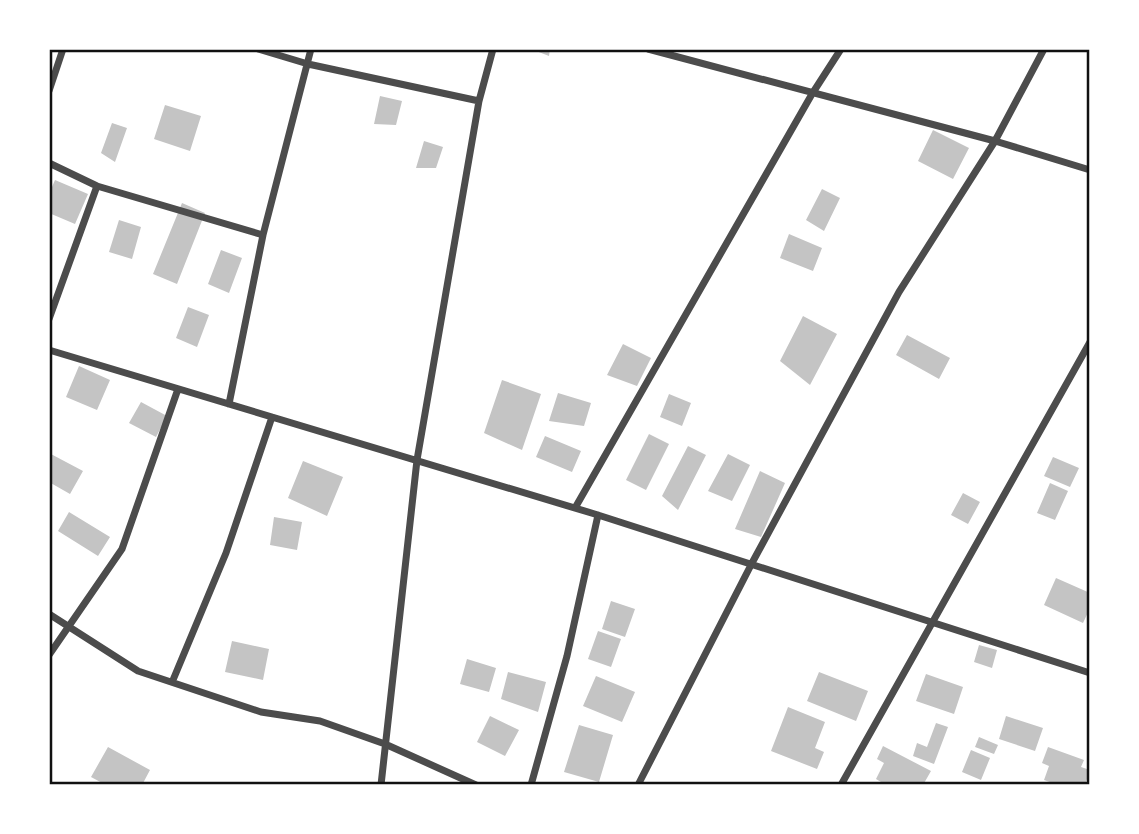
<svg xmlns="http://www.w3.org/2000/svg" width="1139" height="834" viewBox="0 0 1139 834" font-family="Helvetica,sans-serif">
<style>
.building{fill:#c4c4c4}
.lines{fill:none;stroke-linecap:round;stroke-linejoin:round}
.minor{stroke:#4c4c4c;stroke-width:7}
.neatline{fill:none;stroke:#111;stroke-width:2.5}
</style>
<rect width="100%" height="100%" fill="#fff"/>
<path class="building" d="M 531,49 L 550,49 L 549,56 Z
M 380,96 L 402,101 L 396,125 L 374,124 Z
M 165,105 L 201,116 L 190,151 L 154,139 Z
M 112,123 L 127,128 L 115,162 L 101,153 Z
M 933,130 L 969,148 L 953,179 L 918,161 Z
M 424,141 L 443,147 L 436,168 L 416,168 Z
M 55,180 L 88,194 L 75,224 L 49,213 L 49,194 Z
M 822,189 L 840,198 L 824,231 L 806,220 Z
M 182,203 L 205,213 L 177,284 L 153,274 Z
M 119,220 L 141,227 L 132,259 L 109,252 Z
M 789,234 L 822,248 L 813,271 L 780,258 Z
M 221,250 L 242,258 L 229,293 L 208,284 Z
M 188,307 L 209,315 L 197,347 L 176,338 Z
M 803,316 L 837,334 L 810,385 L 780,361 Z
M 907,335 L 950,358 L 939,379 L 896,355 Z
M 623,344 L 651,358 L 637,386 L 607,375 Z
M 79,366 L 110,380 L 97,410 L 66,397 Z
M 502,380 L 541,394 L 522,450 L 484,433 Z
M 558,393 L 591,403 L 584,426 L 549,421 Z
M 669,394 L 691,403 L 682,426 L 660,417 Z
M 141,402 L 167,416 L 156,437 L 129,423 Z
M 649,434 L 669,444 L 646,490 L 626,480 Z
M 545,436 L 581,451 L 572,472 L 536,457 Z
M 688,446 L 706,455 L 678,510 L 662,496 Z
M 49,453 L 83,471 L 70,494 L 49,482 Z
M 728,454 L 750,465 L 732,501 L 708,491 Z
M 1053,457 L 1079,468 L 1070,487 L 1044,476 Z
M 303,461 L 343,477 L 327,516 L 288,498 Z
M 760,471 L 785,483 L 761,537 L 735,529 Z
M 1050,483 L 1068,491 L 1055,520 L 1037,513 Z
M 963,493 L 980,502 L 968,524 L 951,515 Z
M 69,512 L 110,537 L 98,556 L 58,531 Z
M 274,517 L 302,522 L 297,550 L 270,545 Z
M 1056,578 L 1090,593 L 1090,608 L 1083,623 L 1044,605 Z
M 611,601 L 635,609 L 625,637 L 602,629 Z
M 598,631 L 621,639 L 611,667 L 588,659 Z
M 232,641 L 269,649 L 263,680 L 225,672 Z
M 979,645 L 997,650 L 992,668 L 974,662 Z
M 467,659 L 496,668 L 489,692 L 460,684 Z
M 508,672 L 546,682 L 538,712 L 501,699 Z
M 819,672 L 868,691 L 856,721 L 807,701 Z
M 926,674 L 963,687 L 954,714 L 916,701 Z
M 596,676 L 635,692 L 622,722 L 583,706 Z
M 788,707 L 825,722 L 815,748 L 824,752 L 817,769 L 771,751 Z
M 490,716 L 519,730 L 505,756 L 477,742 Z
M 1006,716 L 1043,728 L 1035,751 L 999,739 Z
M 936,723 L 948,727 L 934,764 L 913,756 L 917,743 L 927,747 Z
M 579,725 L 613,735 L 599,782 L 564,772 Z
M 979,737 L 998,745 L 994,754 L 975,747 Z
M 883,746 L 931,771 L 923,785 L 886,785 L 876,779 L 884,763 L 877,759 Z
M 108,747 L 150,770 L 142,785 L 106,785 L 91,777 Z
M 1048,747 L 1084,760 L 1081,767 L 1090,770 L 1085,785 L 1058,785 L 1044,780 L 1049,766 L 1042,763 Z
M 971,750 L 990,758 L 981,780 L 962,772 Z"/>
<g class="lines">
<path class="minor" d="M 258,49 L 308,64 L 479,101
M 648,49 L 995,141 L 1090,170
M 49,91 L 63,49
M 49,163 L 97,186 L 263,235
M 49,319 L 97,186
M 49,350 L 598,515 L 1090,673
M 229,404 L 263,235 L 311,49
M 575,508 L 812,94 L 841,49
M 49,614 L 138,671 L 261,712 L 320,721 L 385,744 L 476,785
M 49,655 L 122,549 L 178,389
M 173,680 L 226,553 L 272,417
M 381,785 L 417,460 L 479,101 L 493,49
M 531,785 L 567,656 L 598,515
M 638,785 L 752,563 L 899,292 L 995,141 L 1044,49
M 841,785 L 1090,342"/>
</g>
<rect width="1139" height="834" fill="none" stroke="#ffffff" stroke-width="102"/>
<rect x="51" y="51" width="1037" height="732" class="neatline"/>
</svg>
